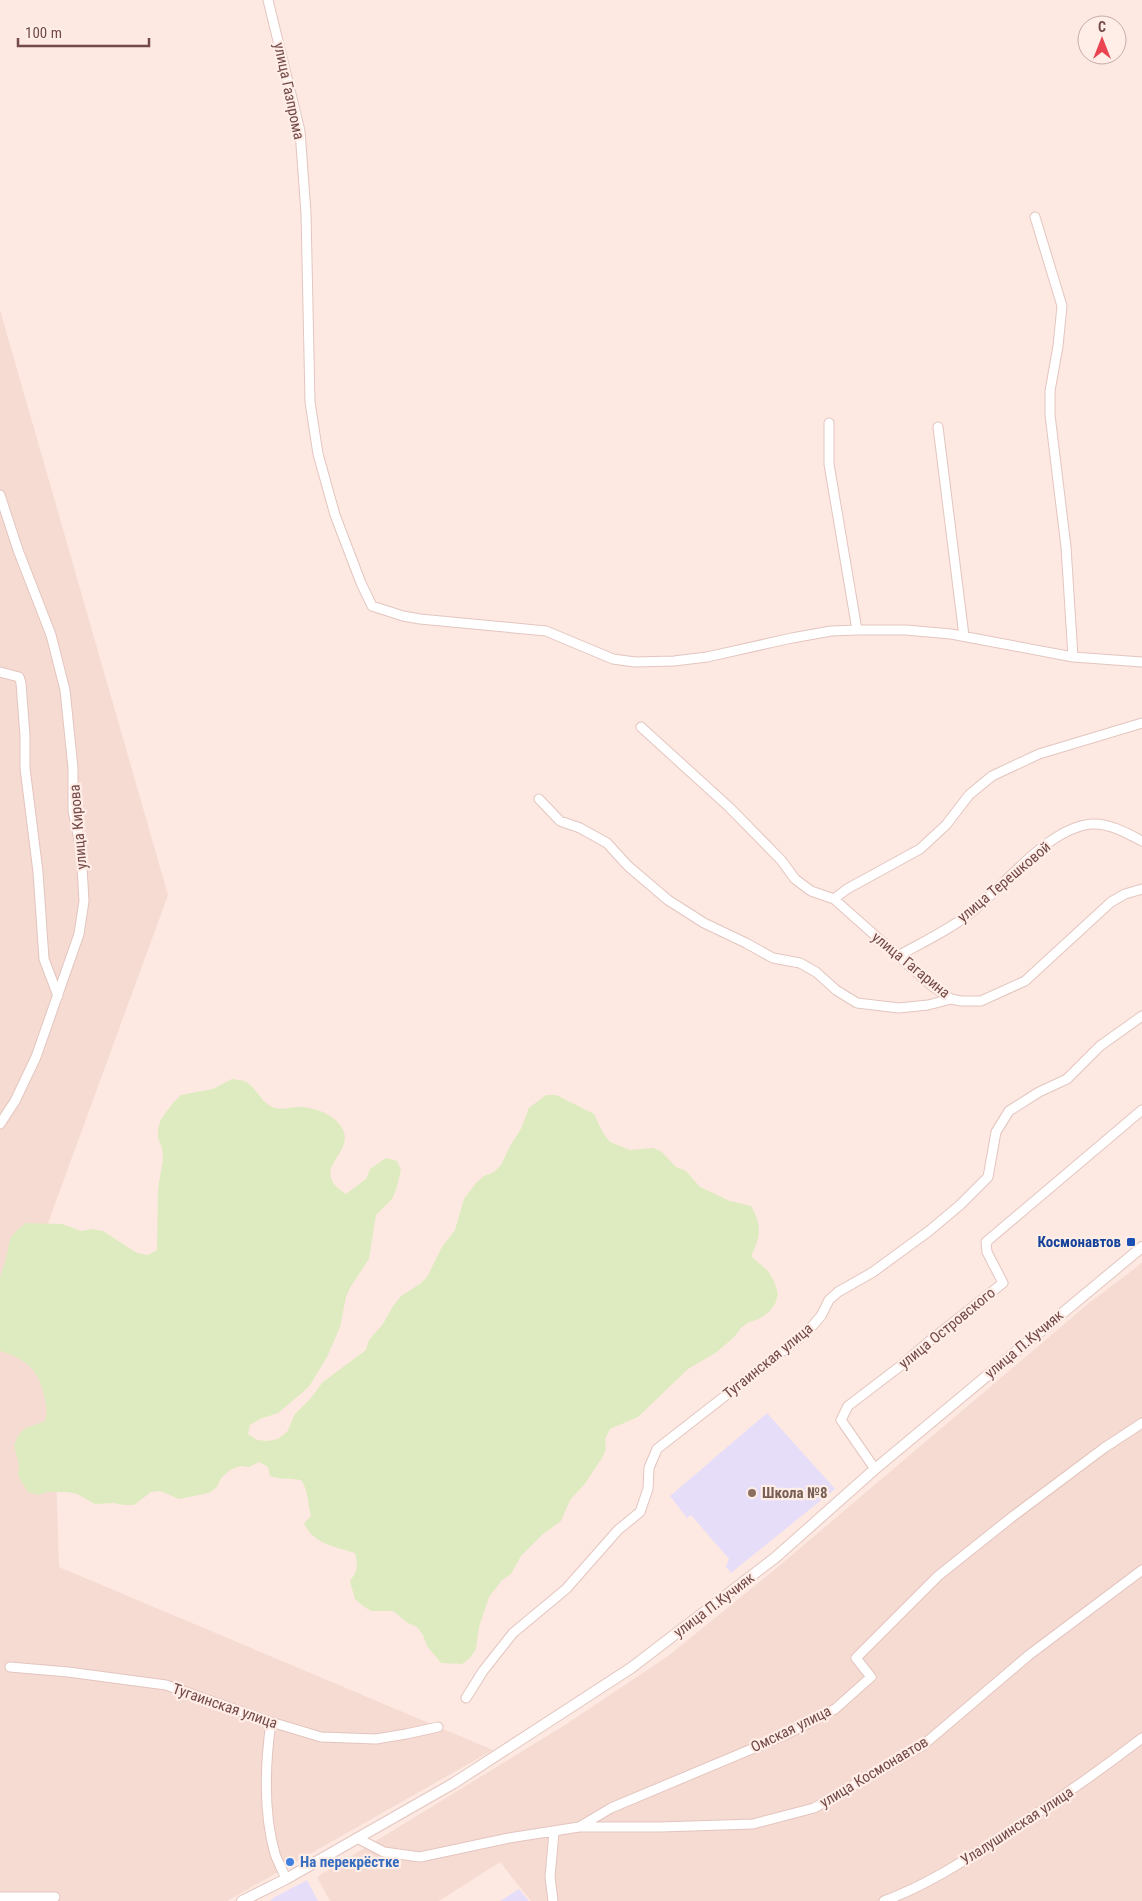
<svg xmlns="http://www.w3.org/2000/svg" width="1142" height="1901" viewBox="0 0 1142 1901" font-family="'Roboto Condensed',sans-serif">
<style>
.residential{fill:#f6dbd2}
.education{fill:#e6def9}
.green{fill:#deeabf}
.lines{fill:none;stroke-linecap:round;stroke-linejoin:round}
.minor-casing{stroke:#e3c5bf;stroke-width:11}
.tertiary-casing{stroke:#e3c5bf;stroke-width:12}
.minor{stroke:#fff;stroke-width:9}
.tertiary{stroke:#fff;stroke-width:10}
.transit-dot{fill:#1a4fb4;stroke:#ffeee7;stroke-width:2}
.education-dot{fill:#8d6e63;stroke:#ffeee7;stroke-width:2}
.shop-dot{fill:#3f7fe0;stroke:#ffeee7;stroke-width:2}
.labels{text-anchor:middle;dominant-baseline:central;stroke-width:4.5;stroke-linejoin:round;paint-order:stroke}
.street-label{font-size:15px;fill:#744947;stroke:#ffeee7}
.transit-label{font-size:15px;font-weight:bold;fill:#164399;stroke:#ffeee7;text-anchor:end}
.education-label{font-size:15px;font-weight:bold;fill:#785e54;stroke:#ffeee7;text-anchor:start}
.shop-label{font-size:15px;font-weight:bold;fill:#366cbe;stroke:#ffeee7;text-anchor:start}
</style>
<rect width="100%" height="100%" fill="#fde9e1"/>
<path class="residential" d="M 0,310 L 168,895 L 48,1223 L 59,1567 L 493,1750 L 227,1901 L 0,1901 Z
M 1142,1263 L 1142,1901 L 531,1901 L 500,1862 L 439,1901 L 330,1901 L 317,1877 L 565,1725 L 668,1656 L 773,1571 L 1089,1303 Z"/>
<path class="education" d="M 767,1413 L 835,1489 L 731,1573 L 726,1567 L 729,1559 L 691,1515 L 687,1518 L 670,1496 Z
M 307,1880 L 318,1901 L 270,1901 L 273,1898 Z
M 519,1889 L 529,1901 L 500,1901 Z"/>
<path class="green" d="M 232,1079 C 236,1080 241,1080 244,1081 C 257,1086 261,1105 276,1108 C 283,1110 292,1107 299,1107 C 314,1107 334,1114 342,1128 C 357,1153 306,1169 346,1194 L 366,1179 L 370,1169 L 386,1158 L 397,1161 L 401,1170 L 396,1190 L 392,1199 L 376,1215 L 369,1259 L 351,1286 L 346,1297 L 340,1327 L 327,1357 L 310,1385 L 303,1392 L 278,1413 L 260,1419 L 250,1425 L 248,1434 L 257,1440 L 267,1441 L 278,1439 L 287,1432 L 295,1414 L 310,1399 L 323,1382 L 366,1350 L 369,1340 L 383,1324 L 393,1306 L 401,1296 L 420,1284 L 427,1277 L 442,1247 L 455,1230 L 464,1199 L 476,1183 L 484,1176 L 494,1172 L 501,1165 L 510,1146 L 521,1129 L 529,1108 L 546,1095 L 556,1095 L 594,1114 L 603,1133 L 610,1142 L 630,1150 L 653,1148 L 662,1152 L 676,1167 L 686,1171 L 700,1187 L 730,1201 L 751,1206 C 762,1225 761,1237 751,1256 L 768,1271 L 774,1281 L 778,1294 L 775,1304 L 769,1312 L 759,1319 L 749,1322 L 741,1328 L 734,1337 L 717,1352 L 688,1369 L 638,1417 L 610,1429 L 605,1439 L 606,1449 L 602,1458 L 584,1485 L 570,1500 L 561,1521 L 543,1534 L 521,1556 L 511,1574 L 502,1580 L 489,1597 L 479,1627 L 476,1649 L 470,1658 L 462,1664 L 441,1663 L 427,1646 L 423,1635 L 417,1627 L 408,1623 L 393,1611 L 371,1611 L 363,1606 L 355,1599 L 350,1581 C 358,1571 358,1565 355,1553 C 336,1547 313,1544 304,1523 L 311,1516 C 307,1503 309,1491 301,1480 C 290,1478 281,1480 270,1476 L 268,1467 L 259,1462 L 249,1467 L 240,1466 L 230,1470 L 221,1478 L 217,1487 L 209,1493 L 179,1499 L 160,1491 L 151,1492 L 134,1505 L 124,1505 L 114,1503 L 95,1504 L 77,1494 L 67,1492 L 47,1492 L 38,1495 L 28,1492 L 22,1483 L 18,1475 L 19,1465 L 14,1445 L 18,1436 L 24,1429 L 45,1421 C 48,1411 46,1404 44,1395 C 38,1368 25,1359 0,1351 L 0,1277 L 6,1259 L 10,1239 L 17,1230 L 26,1223 L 62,1224 L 81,1231 L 92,1229 L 103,1231 L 137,1253 L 148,1255 L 157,1250 L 158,1189 L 163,1159 L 162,1148 L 158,1138 L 158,1129 L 161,1119 L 173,1103 L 181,1095 L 213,1089 Z"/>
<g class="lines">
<g class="minor-casing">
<path id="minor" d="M 268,0 L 300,131 L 306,213 L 310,402 L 318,454 L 335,515 L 361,583 L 372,606 L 403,616 L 420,619 L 546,631 L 613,659 L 635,662 L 674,661 L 707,657 L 792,638 L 831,631 L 857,630 L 906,630 L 951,634 L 1073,657 L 1142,662
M 1035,217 L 1062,306 L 1058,346 L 1050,391 L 1050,415 L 1066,547 L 1073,657
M 829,423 L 829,464 L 857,630
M 938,427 L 964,636
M 0,495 L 18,550 L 51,635 L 65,690 L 73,768 L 73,810 L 81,850 L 84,901 L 79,934 L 36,1057 L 15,1101 L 0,1124
M 0,672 L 19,677 L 21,683 L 25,736 L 25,768 L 38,872 L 44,959 L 58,996
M 641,727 L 729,807 L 781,860 L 795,879 L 811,891 L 834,899 L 932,986 L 951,999 L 961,1001 L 981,1001 L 1025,981 L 1111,902 L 1125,894 L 1142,889
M 539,799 L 560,821 L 580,828 L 607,843 L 628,866 L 668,900 L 704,923 L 746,943 L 773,958 L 800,963 L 816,972 L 836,990 L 857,1003 L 899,1008 L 928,1005 L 951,999
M 834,899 L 847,889 L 920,849 L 946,825 L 969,795 L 992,776 L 1039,754 L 1142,723
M 898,956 C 923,942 951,929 973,911 C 1005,885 1049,827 1092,824 C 1109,823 1127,833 1142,841
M 875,1469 L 841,1420 L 848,1406 L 903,1364 L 932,1339 L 1003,1283 L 987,1252 L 986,1242 L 1142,1110
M 10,1667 L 68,1672 L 166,1685 L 271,1722 L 321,1737 L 376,1739 L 406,1734 L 438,1727
M 466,1698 L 483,1671 L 513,1633 L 566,1589 L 618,1530 L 640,1512 L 648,1489 L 649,1468 L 657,1449 L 807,1332 L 821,1316 L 829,1300 L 838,1292 L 873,1272 L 929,1231 L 960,1205 L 988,1177 L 996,1132 L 1009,1111 L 1039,1092 L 1067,1079 L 1100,1046 L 1142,1016
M 271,1722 C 265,1765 263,1812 275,1854 C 278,1862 283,1871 286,1879
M 579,1827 L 660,1827 L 753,1824 L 814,1808 L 922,1746 L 1029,1655 L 1142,1570
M 357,1838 L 384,1852 L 420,1857 L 509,1838 L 579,1827 L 611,1808 L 785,1735 L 835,1709 L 871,1677 L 856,1658 L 938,1576 L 1012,1517 L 1104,1448 L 1142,1423
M 0,1897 L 55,1897
M 553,1901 L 550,1877 L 554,1832
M 884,1901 C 925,1886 962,1862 998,1839 C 1048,1807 1095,1774 1142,1738"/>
</g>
<g class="tertiary-casing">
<path id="tertiary" d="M 242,1901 L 286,1879 L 454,1783 L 631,1668 L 776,1557 L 875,1469 L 1142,1247"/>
</g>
<use href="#minor" class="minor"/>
<use href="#tertiary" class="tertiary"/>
</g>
<rect class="transit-dot" x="1126" y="1237" width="10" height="10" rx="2.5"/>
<circle class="education-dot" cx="752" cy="1493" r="5"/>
<circle class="shop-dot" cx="290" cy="1862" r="5"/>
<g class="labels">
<g class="street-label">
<text transform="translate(289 91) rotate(78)">улица Газпрома</text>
<text transform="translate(78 827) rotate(-95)">улица Кирова</text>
<text transform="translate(1004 882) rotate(-40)">улица Терешковой</text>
<text transform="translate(911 965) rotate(39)">улица Гагарина</text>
<text transform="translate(947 1328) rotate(-39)">улица Островского</text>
<text transform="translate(1024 1344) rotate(-40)">улица П.Кучияк</text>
<text transform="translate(768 1361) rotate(-39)">Тугаинская улица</text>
<text transform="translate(714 1605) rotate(-37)">улица П.Кучияк</text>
<text transform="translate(225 1706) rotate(19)">Тугаинская улица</text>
<text transform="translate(791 1729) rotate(-26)">Омская улица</text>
<text transform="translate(874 1772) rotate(-31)">улица Космонавтов</text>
<text transform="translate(1017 1826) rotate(-33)">Улалушинская улица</text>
</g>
<g class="transit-label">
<text x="1121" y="1242">Космонавтов</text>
</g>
<g class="education-label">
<text x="762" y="1493">Школа №8</text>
</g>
<g class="shop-label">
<text x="300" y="1862">На перекрёстке</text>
</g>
</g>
<g transform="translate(1102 40)"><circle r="24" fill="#ffeee7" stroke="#c7aca7"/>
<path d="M0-4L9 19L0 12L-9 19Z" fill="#ea4351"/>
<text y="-8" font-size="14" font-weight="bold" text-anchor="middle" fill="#744947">С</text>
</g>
<path d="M18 38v8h131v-8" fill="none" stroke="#744947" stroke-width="2.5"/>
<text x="25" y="38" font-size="15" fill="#744947" stroke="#ffeee7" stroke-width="4" paint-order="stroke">100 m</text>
</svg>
